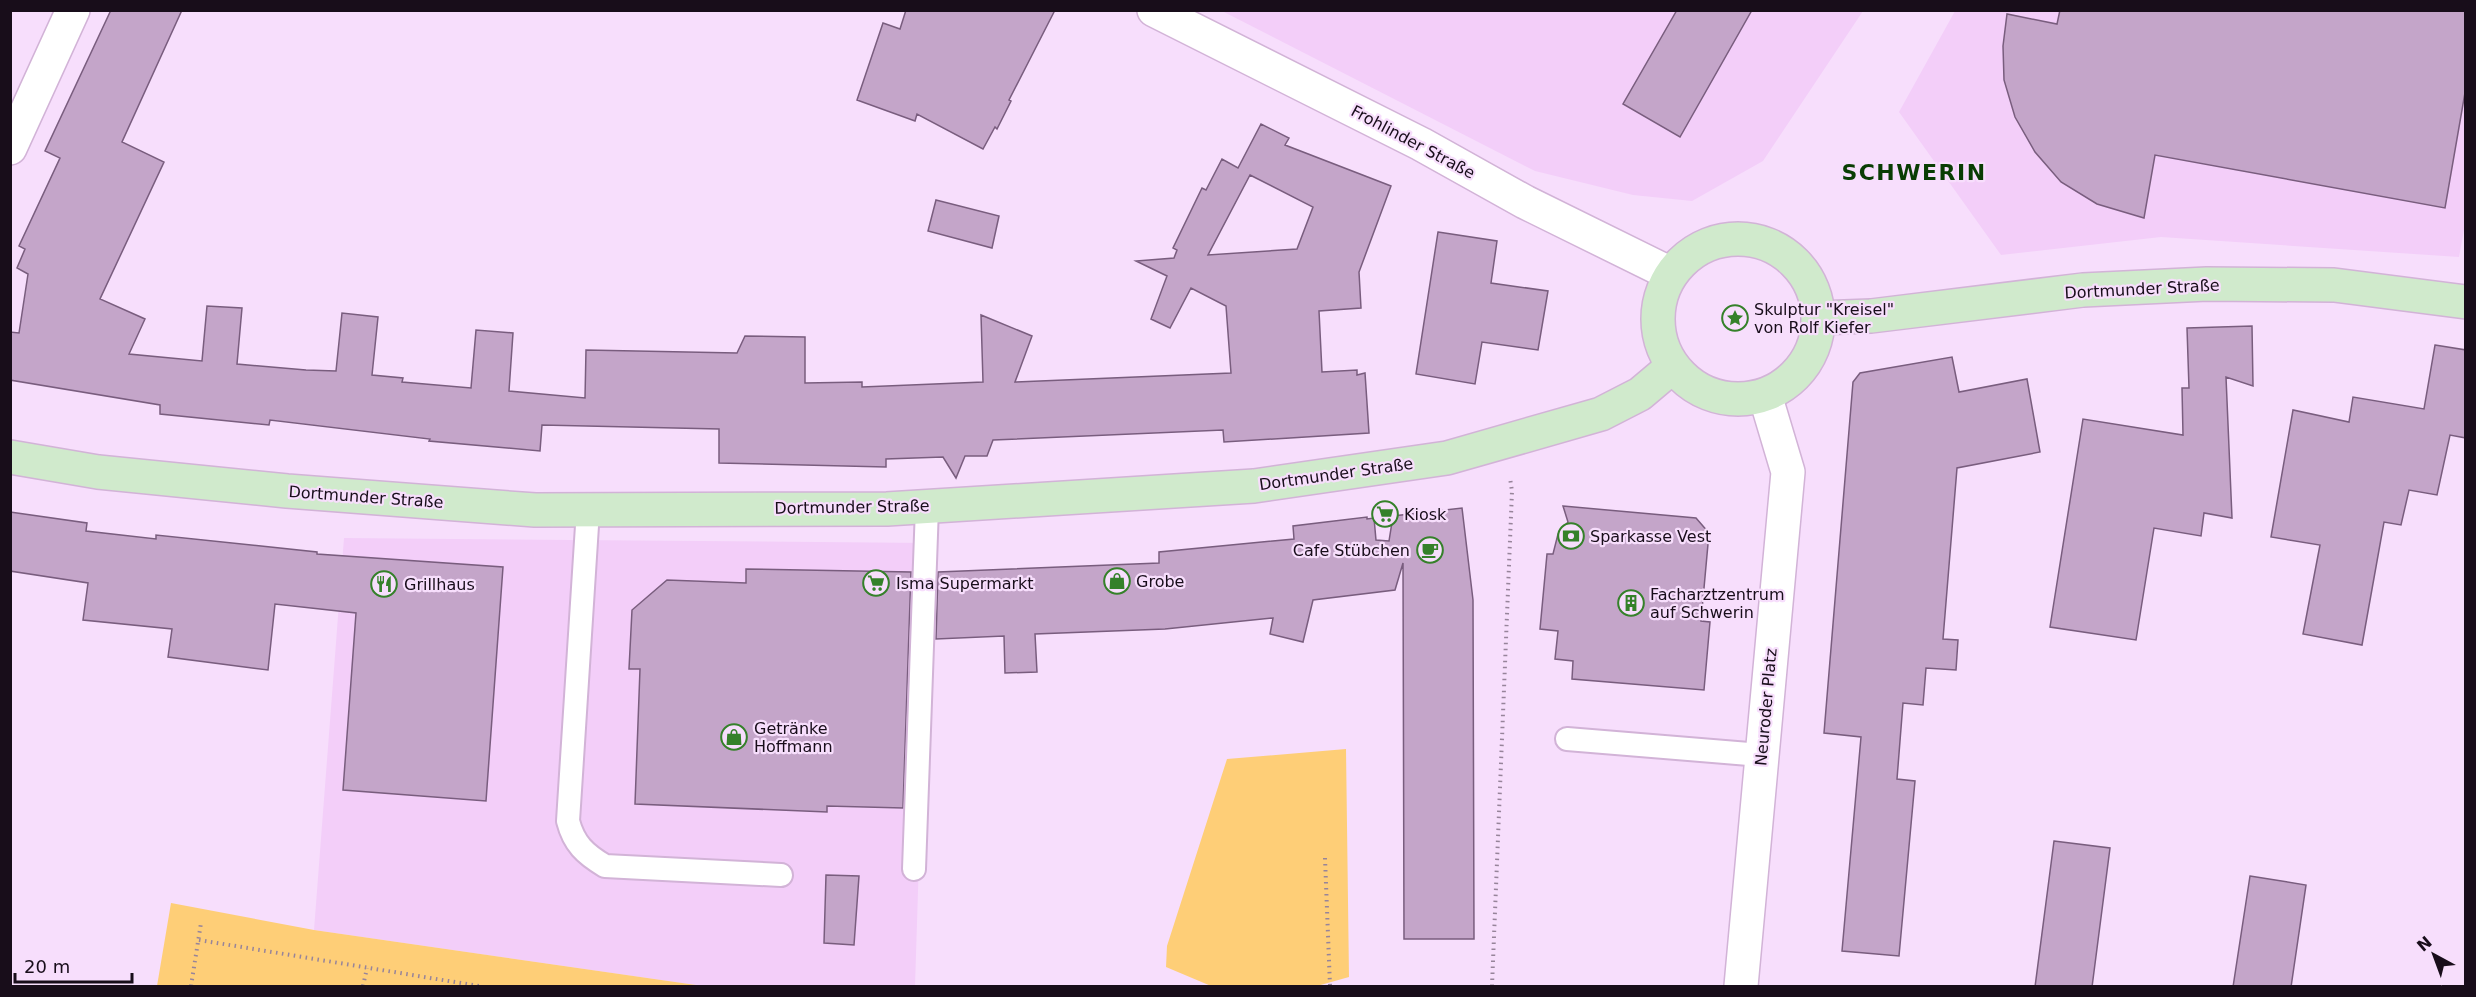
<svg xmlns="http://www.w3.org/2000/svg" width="2476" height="997" viewBox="0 0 2476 997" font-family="'DejaVu Sans',sans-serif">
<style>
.built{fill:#f3cef9}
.green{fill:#fece77}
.building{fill:#c4a5c9;stroke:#795d7e;stroke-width:1.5;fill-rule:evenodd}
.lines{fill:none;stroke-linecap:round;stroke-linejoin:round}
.service-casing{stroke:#d2b3d7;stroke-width:26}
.minor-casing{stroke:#d2b3d7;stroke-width:36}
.secondary-casing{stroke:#d2b3d7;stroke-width:36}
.path{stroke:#97849a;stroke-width:4;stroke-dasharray:1.5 4.5;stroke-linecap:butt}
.service{stroke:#fff;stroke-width:22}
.minor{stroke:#fff;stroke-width:33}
.secondary{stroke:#d0eacc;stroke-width:33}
.labels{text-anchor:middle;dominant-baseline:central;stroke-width:4.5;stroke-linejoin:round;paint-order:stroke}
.street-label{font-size:16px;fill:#180d1a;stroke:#f7defc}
.poi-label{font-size:16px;fill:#180d1a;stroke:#f7defc;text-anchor:start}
.district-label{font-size:22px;font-weight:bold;letter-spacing:1.5px;fill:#093d03;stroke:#f7defc}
</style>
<rect width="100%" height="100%" fill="#f7defc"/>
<path class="built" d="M 1222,11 L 1863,11 L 1763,161 L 1692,201 L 1633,195 L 1535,171 Z
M 1955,11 L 2465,11 L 2466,219 L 2459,257 L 2161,237 L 2001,255 L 1899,112 Z
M 344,538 L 929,543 L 915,986 L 703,986 L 314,930 Z"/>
<path class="green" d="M 1346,749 L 1349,977 L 1317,986 L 1211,986 L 1166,967 L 1167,946 L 1227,759 Z
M 171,903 L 314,930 L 703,986 L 157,986 Z"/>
<path class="building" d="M 111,10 L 182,10 L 122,142 L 164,162 L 100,299 L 145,319 L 129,354 L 202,361 L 207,306 L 242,308 L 237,364 L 306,370 L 336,371 L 342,313 L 378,317 L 372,375 L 403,378 L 402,382 L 471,388 L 476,330 L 513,333 L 509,391 L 585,398 L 586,350 L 737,353 L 745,336 L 805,337 L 805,383 L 862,382 L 862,387 L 983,382 L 981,315 L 1032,336 L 1015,382 L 1231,373 L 1226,306 L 1191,288 L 1170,328 L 1151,319 L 1167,276 L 1136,261 L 1174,258 L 1177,250 L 1173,248 L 1202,188 L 1206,190 L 1222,159 L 1238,168 L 1261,124 L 1289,138 L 1285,145 L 1391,186 L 1359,272 L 1361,308 L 1319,311 L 1322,372 L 1357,370 L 1357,375 L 1365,373 L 1369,433 L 1224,442 L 1223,430 L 993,440 L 987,456 L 965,456 L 956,478 L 943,457 L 886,459 L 886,467 L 719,463 L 719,429 L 542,425 L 540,451 L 429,441 L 430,439 L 270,420 L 269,425 L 160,414 L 160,405 L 10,380 L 10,332 L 19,333 L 28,274 L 17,268 L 25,249 L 19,246 L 60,158 L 45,151 ZM 1250,175 L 1313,207 L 1297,249 L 1208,255 Z
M 906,10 L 1055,10 L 1009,100 L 1011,101 L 997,129 L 995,127 L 983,149 L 917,114 L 915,121 L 857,100 L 883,23 L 900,29 Z
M 1677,10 L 1752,10 L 1680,137 L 1623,104 Z
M 2060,10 L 2466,10 L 2466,87 L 2445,208 L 2155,155 L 2144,218 L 2097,204 L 2061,182 L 2035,152 L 2015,117 L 2004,80 L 2003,46 L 2007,14 L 2057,24 Z
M 936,200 L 999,216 L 992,248 L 928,231 Z
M 1438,232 L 1497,241 L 1491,283 L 1548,291 L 1538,350 L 1482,342 L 1475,384 L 1416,374 Z
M 2252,326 L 2253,386 L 2226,377 L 2232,518 L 2204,513 L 2201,536 L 2154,528 L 2136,640 L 2050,627 L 2083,419 L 2183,435 L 2182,388 L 2189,388 L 2187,328 Z
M 2435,345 L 2466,350 L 2466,438 L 2450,435 L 2437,495 L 2409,490 L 2401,525 L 2384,522 L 2362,645 L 2303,634 L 2320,545 L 2271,537 L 2293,410 L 2349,422 L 2353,397 L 2424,409 Z
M 1952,357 L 1959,392 L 2027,379 L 2040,452 L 1957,468 L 1943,639 L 1958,640 L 1956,670 L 1926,668 L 1923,705 L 1903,703 L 1897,779 L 1915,781 L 1899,956 L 1842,951 L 1861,737 L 1824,733 L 1853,382 L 1860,373 Z
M 1563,506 L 1696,518 L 1709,533 L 1701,621 L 1710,622 L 1704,690 L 1572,679 L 1573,661 L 1555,659 L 1558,631 L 1540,629 L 1547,554 L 1553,554 L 1558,534 L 1568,522 Z
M 1462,508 L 1473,600 L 1474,939 L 1404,939 L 1403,563 L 1395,590 L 1313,600 L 1303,642 L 1270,634 L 1273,618 L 1165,629 L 1035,634 L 1037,672 L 1005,673 L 1004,636 L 936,639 L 938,572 L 1159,563 L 1159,552 L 1294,539 L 1293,526 L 1367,517 L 1367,519 L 1374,518 L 1376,540 L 1389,541 L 1393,516 Z
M 10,512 L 87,523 L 86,531 L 156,539 L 156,535 L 317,552 L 317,554 L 503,567 L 486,801 L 343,790 L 356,613 L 275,604 L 268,670 L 168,657 L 172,629 L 83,620 L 88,583 L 10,571 Z
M 746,569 L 911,572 L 903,808 L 827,806 L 827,812 L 635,804 L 640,669 L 629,669 L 632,610 L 667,580 L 746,583 Z
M 2054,841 L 2110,848 L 2092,987 L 2035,987 Z
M 826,875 L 859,876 L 854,945 L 824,943 Z
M 2250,876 L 2306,885 L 2291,987 L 2233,987 Z"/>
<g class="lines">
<g class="service-casing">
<path id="service" d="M 588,510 L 568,821 C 574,844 585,854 605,866 L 781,875
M 1567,739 L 1761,755
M 914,869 L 927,507"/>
</g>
<g class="minor-casing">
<path id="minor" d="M 1154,10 L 1421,144 L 1525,202 L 1671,274
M 10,148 L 73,10
M 1741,986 L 1788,472 L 1765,395"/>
</g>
<g class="secondary-casing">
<path id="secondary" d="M1658 319a80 80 0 1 1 160 0a80 80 0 1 1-160 0Z
M 1818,318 L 1871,316 L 2083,290 L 2207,284 L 2334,285 L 2466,302
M 10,457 L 98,472 L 287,491 L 535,510 L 887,509 L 1254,486 L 1447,458 L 1601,414 L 1640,394 L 1672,367"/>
</g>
<path class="path" d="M 1325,858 L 1330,986
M 199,940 L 479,986
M 191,986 L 201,923
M 363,986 L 367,968
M 1492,986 L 1512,491 L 1510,478"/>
<use href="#service" class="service"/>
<use href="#minor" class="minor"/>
<use href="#secondary" class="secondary"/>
</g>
<defs>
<g id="sight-ring" transform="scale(1.35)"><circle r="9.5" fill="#f7defc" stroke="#35812a" stroke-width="1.5"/><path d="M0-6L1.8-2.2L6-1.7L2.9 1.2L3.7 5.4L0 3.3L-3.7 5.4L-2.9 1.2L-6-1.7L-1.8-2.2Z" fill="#35812a"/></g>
<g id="supermarket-ring" transform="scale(1.35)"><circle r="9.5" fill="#f7defc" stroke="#35812a" stroke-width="1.5"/><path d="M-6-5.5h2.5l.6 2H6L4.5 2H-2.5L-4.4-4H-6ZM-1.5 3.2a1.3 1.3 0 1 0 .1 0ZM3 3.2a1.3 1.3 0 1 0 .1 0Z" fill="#35812a"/></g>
<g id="bank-ring" transform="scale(1.35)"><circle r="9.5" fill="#f7defc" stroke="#35812a" stroke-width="1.5"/><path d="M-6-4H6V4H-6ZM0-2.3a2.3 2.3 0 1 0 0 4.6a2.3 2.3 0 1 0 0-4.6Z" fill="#35812a"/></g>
<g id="cafe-ring" transform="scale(1.35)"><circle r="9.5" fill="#f7defc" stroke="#35812a" stroke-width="1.5"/><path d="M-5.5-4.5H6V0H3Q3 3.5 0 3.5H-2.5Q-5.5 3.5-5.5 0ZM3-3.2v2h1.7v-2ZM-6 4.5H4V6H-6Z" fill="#35812a"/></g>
<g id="shop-ring" transform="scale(1.35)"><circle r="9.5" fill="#f7defc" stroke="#35812a" stroke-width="1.5"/><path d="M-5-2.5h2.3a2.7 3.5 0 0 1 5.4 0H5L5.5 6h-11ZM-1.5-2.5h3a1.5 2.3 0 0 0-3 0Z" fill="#35812a"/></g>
<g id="restaurant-ring" transform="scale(1.35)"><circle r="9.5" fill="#f7defc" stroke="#35812a" stroke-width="1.5"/><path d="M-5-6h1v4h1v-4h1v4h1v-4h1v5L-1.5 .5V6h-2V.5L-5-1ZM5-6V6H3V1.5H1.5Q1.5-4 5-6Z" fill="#35812a"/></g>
<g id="building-ring" transform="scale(1.35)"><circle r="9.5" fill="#f7defc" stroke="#35812a" stroke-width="1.5"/><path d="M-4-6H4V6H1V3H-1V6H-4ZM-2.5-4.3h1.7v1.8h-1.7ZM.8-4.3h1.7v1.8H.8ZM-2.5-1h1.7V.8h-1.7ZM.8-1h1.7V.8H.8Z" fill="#35812a"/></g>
</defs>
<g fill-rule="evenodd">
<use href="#sight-ring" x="1735" y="318"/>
<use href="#supermarket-ring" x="1385" y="514"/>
<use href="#bank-ring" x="1571" y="536"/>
<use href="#cafe-ring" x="1430" y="550"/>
<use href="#shop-ring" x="1117" y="581"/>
<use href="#supermarket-ring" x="876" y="583"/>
<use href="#restaurant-ring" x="384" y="584"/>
<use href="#building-ring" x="1631" y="603"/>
<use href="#shop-ring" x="734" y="737"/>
</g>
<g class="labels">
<g class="street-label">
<text transform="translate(1413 142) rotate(28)">Frohlinder Straße</text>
<text transform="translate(2142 289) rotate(-3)">Dortmunder Straße</text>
<text transform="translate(1336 474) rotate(-8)">Dortmunder Straße</text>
<text transform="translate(366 497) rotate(4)">Dortmunder Straße</text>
<text transform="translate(852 507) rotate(-1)">Dortmunder Straße</text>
<text transform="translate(1766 707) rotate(-85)">Neuroder Platz</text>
</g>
<g class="poi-label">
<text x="1754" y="309">Skulptur "Kreisel"<tspan x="1754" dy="18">von Rolf Kiefer</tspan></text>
<text x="1404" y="514">Kiosk</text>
<text x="1590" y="536">Sparkasse Vest</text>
<text x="1410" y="550" text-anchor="end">Cafe Stübchen</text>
<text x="1136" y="581">Grobe</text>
<text x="896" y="583">Isma Supermarkt</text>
<text x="404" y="584">Grillhaus</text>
<text x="1650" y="594">Facharztzentrum<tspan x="1650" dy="18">auf Schwerin</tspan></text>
<text x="754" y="728">Getränke<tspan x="754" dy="18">Hoffmann</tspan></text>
</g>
<g class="district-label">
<text x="1914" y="172">SCHWERIN</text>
</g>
</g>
<rect width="2476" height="997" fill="none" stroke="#180d1a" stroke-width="24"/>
<g transform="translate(2434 955) rotate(319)" stroke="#f7defc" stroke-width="4.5" paint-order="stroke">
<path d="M0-4.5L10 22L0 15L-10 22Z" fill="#180d1a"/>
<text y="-9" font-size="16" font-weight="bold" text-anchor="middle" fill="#180d1a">N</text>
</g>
<path d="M15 973v9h117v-9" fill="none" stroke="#180d1a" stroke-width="3"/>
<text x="24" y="973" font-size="18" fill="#180d1a" stroke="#f7defc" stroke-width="4.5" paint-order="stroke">20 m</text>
</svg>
